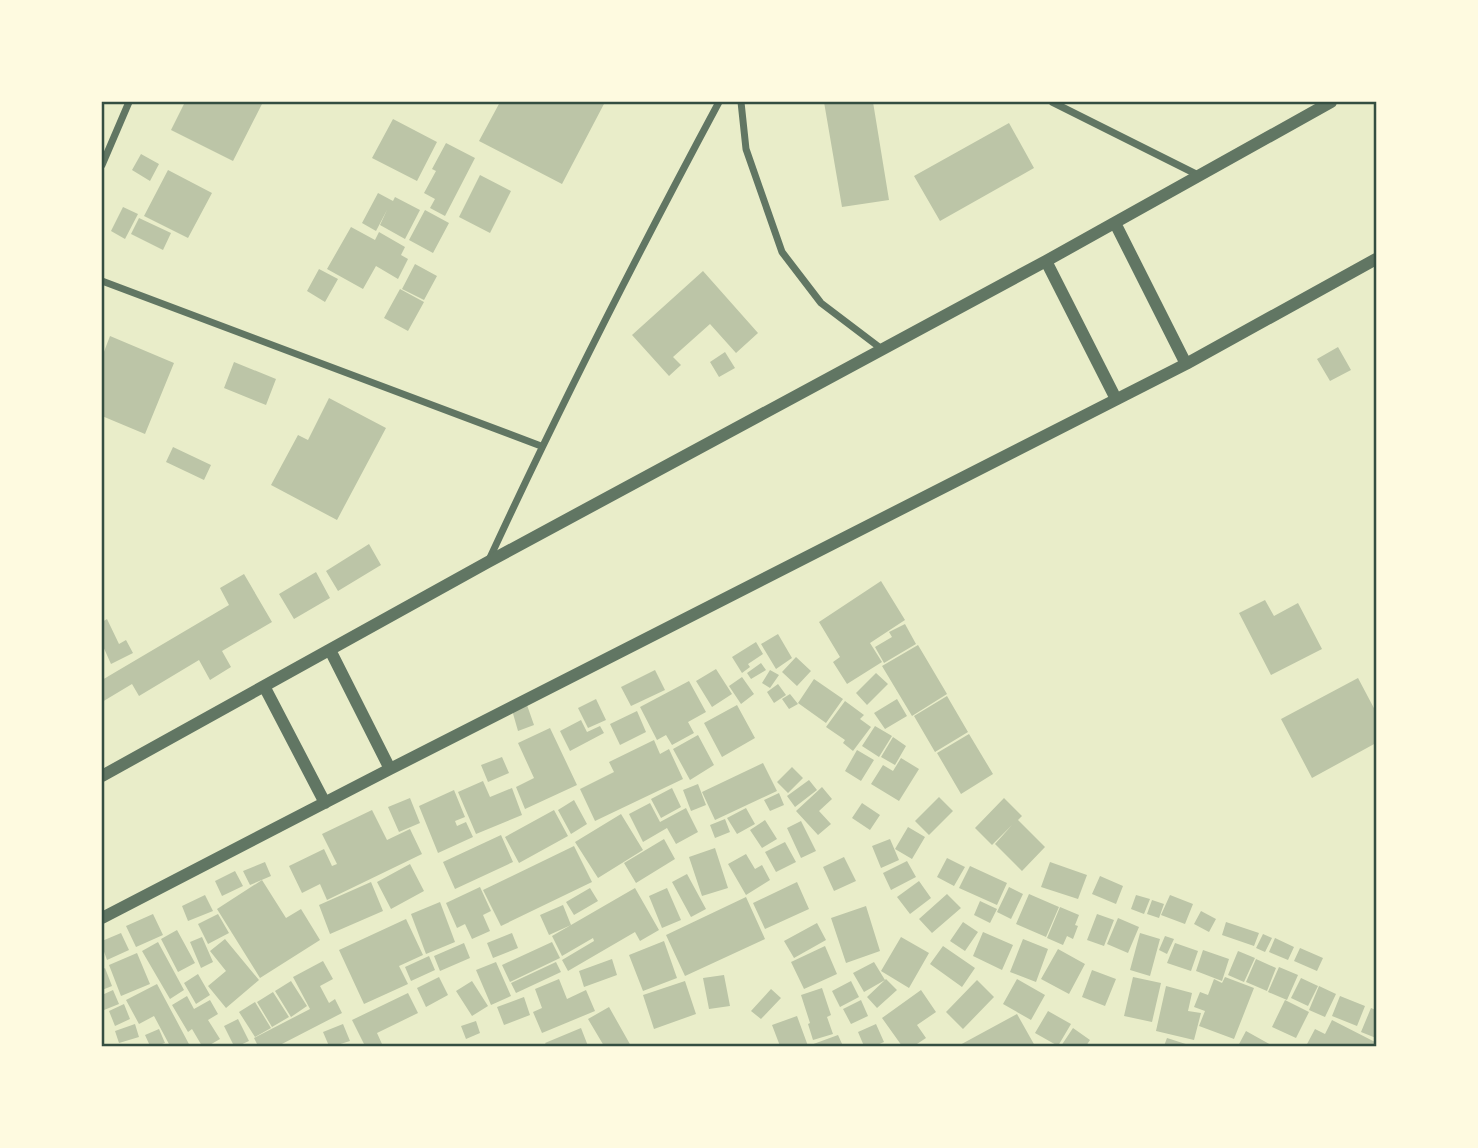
<svg xmlns="http://www.w3.org/2000/svg" width="1478" height="1148" viewBox="0 0 1478 1148" font-family="'PT Sans',sans-serif">
<style>
.building{fill:#bcc5a7}
.lines{fill:none;stroke-linecap:round;stroke-linejoin:round}
.minor{stroke:#617663;stroke-width:7}
.tertiary{stroke:#617663;stroke-width:12}
.neatline{fill:none;stroke:#344e41;stroke-width:2.5}
</style>
<rect width="100%" height="100%" fill="#e9edc9"/>
<path class="building" d="M 185,102 L 263,102 L 233,161 L 171,130 Z
M 500,102 L 605,102 L 562,184 L 479,141 Z
M 824,102 L 873,102 L 889,200 L 842,207 Z
M 393,119 L 437,142 L 417,181 L 372,158 Z
M 1009,123 L 1034,168 L 940,221 L 914,176 Z
M 446,143 L 475,158 L 445,216 L 430,208 L 435,199 L 424,193 L 436,171 L 432,169 Z
M 141,154 L 159,164 L 150,181 L 132,170 Z
M 168,170 L 212,193 L 188,238 L 144,216 Z
M 480,175 L 511,191 L 490,233 L 459,217 Z
M 378,193 L 393,201 L 395,197 L 420,210 L 405,239 L 380,225 L 387,210 L 376,231 L 362,223 Z
M 123,207 L 138,214 L 125,239 L 111,231 Z
M 425,210 L 449,223 L 433,253 L 409,240 Z
M 139,218 L 171,233 L 163,250 L 131,234 Z
M 351,227 L 375,240 L 379,232 L 405,247 L 401,255 L 408,259 L 398,279 L 376,266 L 363,289 L 327,269 Z
M 415,264 L 437,276 L 424,300 L 402,289 Z
M 319,269 L 338,279 L 325,302 L 307,291 Z
M 703,271 L 758,333 L 736,353 L 710,324 L 673,357 L 681,365 L 669,376 L 632,335 Z
M 400,289 L 424,302 L 408,331 L 384,318 Z
M 110,336 L 174,363 L 145,434 L 102,416 L 102,357 Z
M 1338,347 L 1351,370 L 1330,381 L 1317,359 Z
M 725,352 L 735,368 L 719,377 L 710,362 Z
M 234,362 L 276,379 L 266,405 L 224,388 Z
M 329,398 L 386,428 L 337,520 L 271,485 L 298,435 L 308,440 Z
M 173,447 L 211,465 L 204,480 L 166,462 Z
M 369,544 L 381,565 L 338,591 L 326,571 Z
M 316,572 L 330,598 L 294,619 L 279,594 Z
M 244,574 L 272,622 L 222,651 L 231,667 L 210,680 L 199,660 L 139,696 L 132,684 L 102,702 L 102,680 L 229,605 L 220,588 Z
M 881,581 L 905,620 L 870,643 L 882,662 L 847,684 L 833,662 L 840,657 L 819,622 Z
M 1265,600 L 1274,616 L 1298,603 L 1322,649 L 1271,675 L 1239,613 Z
M 107,619 L 119,644 L 126,640 L 133,653 L 111,664 L 102,644 L 102,622 Z
M 905,624 L 916,644 L 884,663 L 875,647 L 892,637 L 889,632 Z
M 778,634 L 792,658 L 776,669 L 761,644 Z
M 756,642 L 763,654 L 748,664 L 750,667 L 742,673 L 732,657 Z
M 918,645 L 947,694 L 912,716 L 882,666 Z
M 796,657 L 811,671 L 797,686 L 782,672 Z
M 761,663 L 766,670 L 751,679 L 747,673 Z
M 716,669 L 732,694 L 712,707 L 696,681 Z
M 655,670 L 665,690 L 631,706 L 621,687 Z
M 770,670 L 779,675 L 770,688 L 762,683 Z
M 876,673 L 888,684 L 867,705 L 856,693 Z
M 742,677 L 754,694 L 741,704 L 729,686 Z
M 1358,678 L 1376,712 L 1376,743 L 1312,778 L 1281,719 Z
M 814,679 L 843,699 L 826,723 L 798,703 Z
M 689,681 L 706,712 L 688,722 L 694,733 L 672,745 L 666,735 L 657,740 L 640,707 Z
M 778,684 L 786,695 L 774,703 L 767,692 Z
M 790,694 L 798,704 L 789,709 L 782,699 Z
M 947,696 L 968,732 L 935,752 L 914,716 Z
M 596,699 L 606,720 L 588,728 L 578,708 Z
M 897,699 L 907,716 L 885,729 L 874,713 Z
M 845,701 L 864,715 L 860,719 L 871,727 L 853,751 L 843,743 L 845,740 L 826,727 Z
M 527,705 L 534,725 L 518,731 L 512,710 Z
M 737,705 L 755,738 L 722,757 L 704,723 Z
M 637,711 L 646,732 L 620,745 L 610,724 Z
M 581,720 L 587,732 L 600,726 L 604,733 L 570,751 L 560,731 Z
M 875,726 L 892,736 L 879,757 L 862,746 Z
M 550,728 L 577,785 L 525,809 L 516,787 L 534,778 L 518,743 Z
M 969,734 L 993,774 L 961,794 L 937,753 Z
M 698,735 L 714,765 L 690,780 L 673,749 Z
M 893,737 L 906,746 L 895,765 L 881,757 Z
M 654,740 L 660,754 L 669,749 L 683,779 L 595,821 L 580,789 L 614,772 L 609,762 Z
M 857,750 L 874,760 L 861,781 L 845,771 Z
M 502,757 L 509,773 L 488,782 L 481,765 Z
M 901,758 L 919,769 L 899,801 L 871,784 L 883,765 L 893,771 Z
M 763,763 L 777,791 L 715,820 L 702,792 Z
M 792,767 L 803,778 L 788,793 L 777,782 Z
M 809,780 L 817,790 L 795,807 L 787,796 Z
M 483,781 L 490,797 L 512,788 L 522,815 L 476,834 L 458,792 Z
M 698,784 L 706,805 L 691,811 L 683,790 Z
M 822,787 L 832,799 L 819,811 L 831,824 L 818,835 L 796,811 Z
M 672,788 L 681,807 L 661,818 L 651,799 Z
M 454,790 L 465,817 L 455,821 L 457,826 L 466,822 L 473,837 L 438,853 L 419,806 Z
M 779,793 L 784,805 L 770,811 L 764,800 Z
M 939,797 L 953,811 L 929,835 L 915,821 Z
M 410,798 L 420,823 L 399,832 L 388,807 Z
M 1004,798 L 1022,816 L 1018,820 L 1045,847 L 1022,871 L 995,844 L 1012,825 L 992,845 L 975,828 Z
M 574,800 L 587,824 L 571,834 L 558,810 Z
M 650,803 L 660,822 L 686,808 L 698,832 L 676,844 L 667,828 L 643,842 L 629,814 Z
M 862,803 L 880,815 L 870,830 L 852,818 Z
M 746,808 L 755,824 L 737,834 L 727,818 Z
M 372,810 L 387,840 L 410,829 L 422,854 L 327,900 L 320,884 L 302,893 L 289,866 L 324,849 L 332,866 L 337,864 L 322,834 Z
M 554,810 L 568,836 L 519,863 L 505,837 Z
M 621,814 L 643,850 L 598,878 L 575,842 Z
M 725,819 L 730,832 L 715,838 L 710,825 Z
M 765,820 L 777,839 L 762,848 L 750,830 Z
M 801,821 L 816,851 L 801,858 L 787,828 Z
M 908,827 L 925,837 L 912,859 L 895,849 Z
M 501,835 L 513,862 L 455,889 L 443,862 Z
M 664,839 L 675,859 L 636,883 L 624,863 Z
M 890,839 L 899,860 L 881,868 L 872,846 Z
M 785,842 L 796,862 L 776,872 L 765,852 Z
M 574,846 L 592,882 L 501,926 L 483,890 Z
M 715,848 L 728,888 L 702,896 L 689,857 Z
M 746,854 L 755,869 L 762,865 L 770,880 L 746,895 L 728,864 Z
M 844,857 L 856,881 L 834,891 L 823,867 Z
M 947,858 L 965,867 L 954,886 L 937,877 Z
M 907,861 L 916,877 L 891,890 L 883,873 Z
M 265,862 L 271,876 L 250,885 L 243,871 Z
M 1050,862 L 1087,875 L 1078,899 L 1041,887 Z
M 410,864 L 424,891 L 391,909 L 377,882 Z
M 970,866 L 1007,883 L 997,905 L 959,888 Z
M 235,871 L 243,886 L 222,896 L 215,881 Z
M 687,874 L 706,909 L 691,917 L 672,882 Z
M 1100,876 L 1123,886 L 1116,904 L 1092,894 Z
M 262,880 L 286,918 L 301,909 L 320,940 L 260,978 L 217,909 Z
M 919,881 L 931,898 L 910,914 L 897,897 Z
M 371,882 L 383,911 L 330,934 L 319,905 Z
M 797,882 L 809,909 L 765,929 L 753,903 Z
M 480,887 L 491,911 L 483,915 L 490,931 L 472,939 L 465,924 L 457,928 L 446,903 Z
M 1009,887 L 1023,894 L 1011,919 L 997,912 Z
M 590,888 L 598,901 L 574,915 L 566,902 Z
M 635,888 L 659,930 L 640,941 L 635,932 L 568,971 L 562,960 L 594,941 L 593,938 L 562,956 L 552,936 Z
M 667,888 L 681,920 L 662,928 L 649,896 Z
M 947,894 L 961,908 L 932,933 L 919,919 Z
M 1029,894 L 1059,907 L 1046,937 L 1016,924 Z
M 205,895 L 213,911 L 188,921 L 182,906 Z
M 1136,895 L 1150,899 L 1144,914 L 1131,909 Z
M 1170,895 L 1193,904 L 1185,924 L 1161,915 Z
M 746,897 L 765,939 L 685,976 L 666,935 Z
M 1152,900 L 1164,904 L 1159,918 L 1147,914 Z
M 980,901 L 997,909 L 990,923 L 974,915 Z
M 440,902 L 455,942 L 426,954 L 411,914 Z
M 563,905 L 571,925 L 549,935 L 540,915 Z
M 866,906 L 880,951 L 846,963 L 831,918 Z
M 1060,907 L 1079,915 L 1075,925 L 1078,926 L 1073,939 L 1067,936 L 1063,945 L 1047,938 Z
M 1201,911 L 1216,919 L 1209,932 L 1194,924 Z
M 153,914 L 163,935 L 136,947 L 126,926 Z
M 218,914 L 229,933 L 208,944 L 198,924 Z
M 1097,914 L 1114,920 L 1104,946 L 1087,940 Z
M 1118,918 L 1139,927 L 1128,953 L 1107,944 Z
M 406,919 L 423,955 L 399,966 L 408,984 L 364,1004 L 339,950 Z
M 963,922 L 978,932 L 965,951 L 950,941 Z
M 1226,922 L 1259,933 L 1254,946 L 1222,935 Z
M 817,923 L 826,940 L 794,958 L 784,941 Z
M 177,930 L 195,963 L 178,972 L 161,939 Z
M 983,932 L 1013,945 L 1002,970 L 973,956 Z
M 121,933 L 129,950 L 107,960 L 102,946 L 102,941 Z
M 512,933 L 518,948 L 493,958 L 487,943 Z
M 1140,933 L 1160,939 L 1150,976 L 1130,970 Z
M 1263,934 L 1272,938 L 1265,952 L 1256,948 Z
M 1165,936 L 1174,939 L 1167,954 L 1159,950 Z
M 202,937 L 213,962 L 201,968 L 190,942 Z
M 901,937 L 929,953 L 909,988 L 881,971 Z
M 1275,938 L 1294,947 L 1288,960 L 1269,952 Z
M 225,939 L 259,980 L 226,1008 L 208,986 L 226,971 L 210,951 Z
M 1023,939 L 1048,949 L 1036,982 L 1010,972 Z
M 664,941 L 677,978 L 643,991 L 629,955 Z
M 158,942 L 184,990 L 170,999 L 142,951 Z
M 552,942 L 560,958 L 510,982 L 502,965 Z
M 464,943 L 470,958 L 440,971 L 434,956 Z
M 1175,943 L 1198,951 L 1191,971 L 1167,963 Z
M 825,946 L 837,974 L 804,989 L 791,962 Z
M 943,946 L 975,968 L 962,987 L 930,964 Z
M 1300,948 L 1323,958 L 1317,971 L 1294,961 Z
M 1058,949 L 1085,964 L 1069,994 L 1041,979 Z
M 1203,950 L 1229,959 L 1222,981 L 1196,971 Z
M 1238,951 L 1255,958 L 1244,982 L 1228,975 Z
M 137,953 L 150,984 L 121,996 L 109,965 Z
M 429,956 L 435,970 L 411,981 L 405,967 Z
M 612,959 L 617,975 L 584,987 L 579,971 Z
M 1256,959 L 1276,968 L 1267,991 L 1246,982 Z
M 323,961 L 333,979 L 320,986 L 329,1003 L 335,999 L 342,1013 L 278,1046 L 258,1046 L 254,1038 L 310,1009 L 293,977 Z
M 496,962 L 511,996 L 491,1005 L 476,970 Z
M 556,962 L 561,972 L 516,993 L 511,983 Z
M 874,962 L 885,980 L 864,992 L 853,973 Z
M 1279,967 L 1298,975 L 1287,1000 L 1268,992 Z
M 105,968 L 112,986 L 102,990 L 102,970 Z
M 1092,970 L 1116,979 L 1105,1006 L 1082,997 Z
M 198,974 L 210,995 L 196,1004 L 184,983 Z
M 724,975 L 730,1006 L 709,1009 L 703,978 Z
M 439,977 L 448,995 L 426,1007 L 417,988 Z
M 1133,977 L 1161,983 L 1152,1022 L 1124,1016 Z
M 1225,977 L 1254,988 L 1234,1039 L 1199,1026 L 1205,1011 L 1194,1007 L 1200,992 L 1208,995 L 1214,979 L 1222,983 Z
M 1301,978 L 1318,986 L 1308,1006 L 1291,998 Z
M 559,979 L 567,999 L 586,990 L 595,1011 L 542,1033 L 533,1012 L 542,1008 L 535,989 Z
M 886,979 L 897,990 L 877,1008 L 867,997 Z
M 1017,979 L 1045,995 L 1031,1020 L 1003,1004 Z
M 977,980 L 994,997 L 963,1029 L 946,1012 Z
M 291,981 L 307,1006 L 291,1017 L 275,991 Z
M 472,981 L 488,1006 L 472,1016 L 456,991 Z
M 685,981 L 696,1014 L 654,1029 L 643,995 Z
M 851,981 L 859,997 L 840,1007 L 832,991 Z
M 157,984 L 190,1046 L 170,1046 L 154,1016 L 139,1024 L 126,1000 Z
M 1166,986 L 1192,993 L 1188,1011 L 1201,1013 L 1194,1040 L 1156,1031 Z
M 1319,986 L 1336,994 L 1325,1017 L 1309,1010 Z
M 822,988 L 831,1015 L 827,1017 L 833,1034 L 813,1040 L 808,1024 L 810,1023 L 801,995 Z
M 771,989 L 781,998 L 761,1019 L 751,1011 Z
M 113,990 L 119,1004 L 104,1010 L 102,1004 L 102,995 Z
M 921,990 L 936,1012 L 917,1025 L 926,1038 L 914,1046 L 902,1046 L 882,1018 Z
M 273,992 L 289,1017 L 272,1027 L 257,1002 Z
M 408,993 L 418,1013 L 377,1033 L 382,1044 L 376,1046 L 365,1046 L 352,1020 Z
M 187,996 L 194,1009 L 210,1000 L 218,1014 L 208,1020 L 220,1039 L 208,1046 L 202,1046 L 192,1029 L 188,1032 L 172,1005 Z
M 1340,996 L 1365,1006 L 1357,1026 L 1332,1016 Z
M 524,997 L 530,1015 L 504,1025 L 497,1007 Z
M 861,1000 L 868,1016 L 851,1024 L 843,1009 Z
M 1285,1000 L 1309,1012 L 1296,1038 L 1272,1027 Z
M 255,1002 L 271,1028 L 255,1037 L 239,1012 Z
M 124,1004 L 130,1019 L 115,1026 L 109,1011 Z
M 609,1007 L 631,1046 L 604,1046 L 588,1019 Z
M 1371,1008 L 1376,1010 L 1376,1038 L 1361,1032 Z
M 1048,1011 L 1071,1024 L 1058,1046 L 1035,1033 Z
M 1017,1014 L 1035,1046 L 958,1046 Z
M 797,1016 L 808,1046 L 838,1035 L 843,1046 L 780,1046 L 772,1025 Z
M 238,1019 L 249,1041 L 238,1046 L 234,1046 L 224,1026 Z
M 1332,1020 L 1375,1042 L 1373,1046 L 1306,1046 L 1315,1029 L 1325,1034 Z
M 476,1021 L 480,1033 L 466,1039 L 461,1026 Z
M 135,1024 L 139,1037 L 119,1043 L 115,1031 Z
M 343,1024 L 350,1041 L 334,1046 L 329,1046 L 323,1032 Z
M 876,1024 L 884,1042 L 875,1046 L 864,1046 L 858,1032 Z
M 581,1028 L 588,1046 L 547,1046 L 545,1043 Z
M 1073,1028 L 1090,1040 L 1086,1046 L 1061,1046 Z
M 159,1029 L 165,1043 L 156,1046 L 150,1046 L 145,1035 Z
M 1246,1031 L 1273,1046 L 1238,1046 Z
M 1167,1038 L 1192,1046 L 1164,1046 Z"/>
<g class="lines">
<path class="minor" d="M 741,102 L 746,149 L 782,252 L 821,303 L 883,350
M 1052,102 L 1200,176
M 102,165 L 129,102
M 102,281 L 541,446
M 488,562 C 560,406 638,253 719,102"/>
<path class="tertiary" d="M 1115,223 L 1186,364
M 1046,261 L 1116,399
M 330,650 L 390,769
M 264,686 L 325,803
M 102,776 L 488,562 L 1046,261 L 1331,102
M 102,918 L 390,769 L 1186,364 L 1376,259"/>
</g>
<rect width="1478" height="1148" fill="none" stroke="#fefae0" stroke-width="206"/>
<rect x="103" y="103" width="1272" height="942" class="neatline"/>
</svg>
